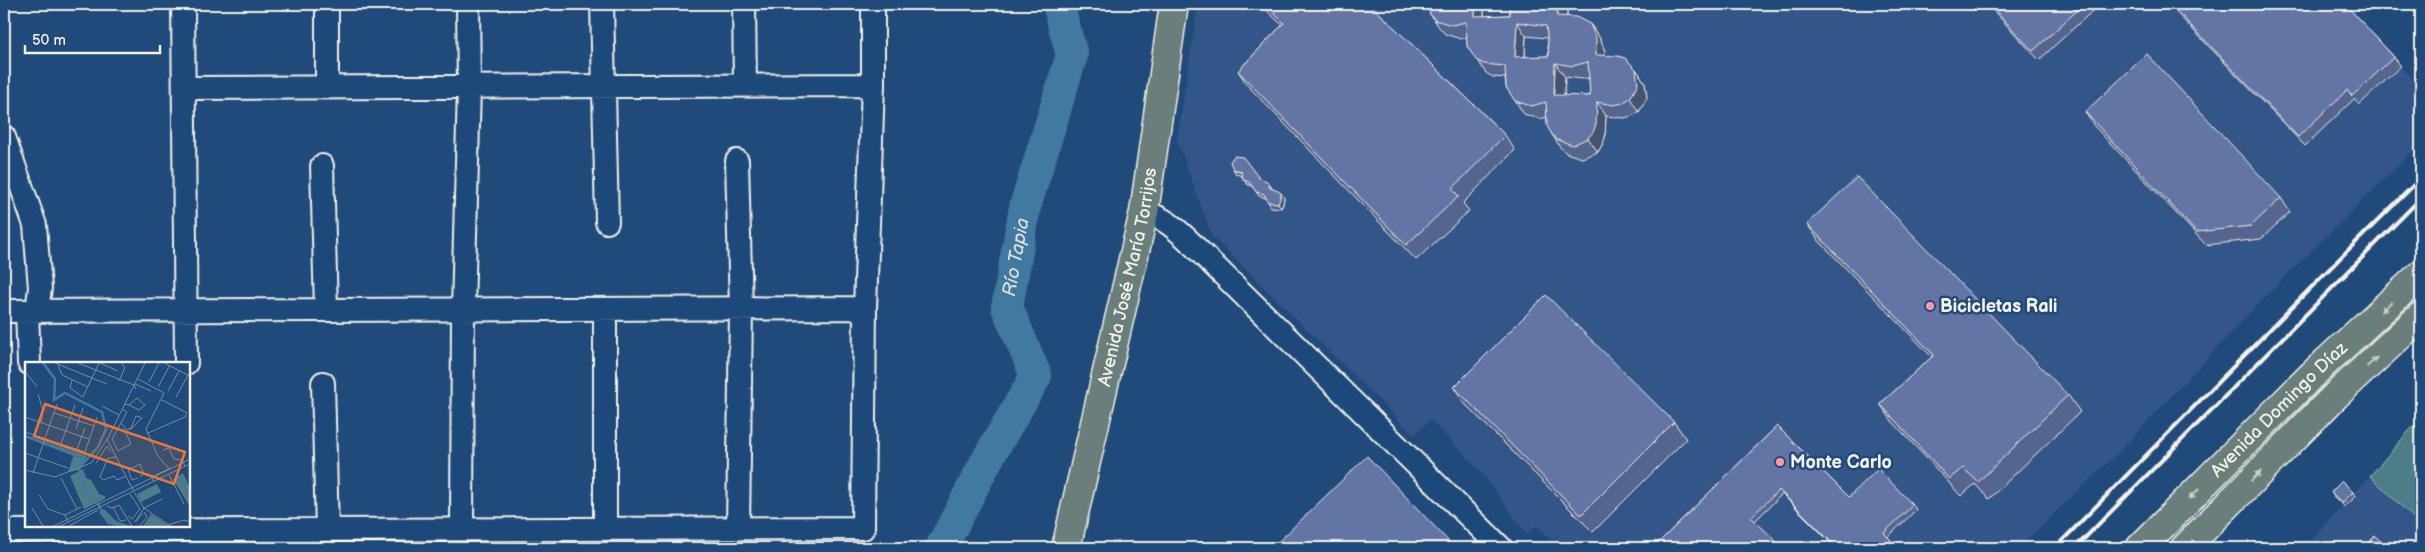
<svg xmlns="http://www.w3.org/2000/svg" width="2425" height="552" viewBox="0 0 2425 552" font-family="'Balsamiq Sans',sans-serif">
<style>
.built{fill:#335787}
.green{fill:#4d7d88;stroke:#a0b7b8}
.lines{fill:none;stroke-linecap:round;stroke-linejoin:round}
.river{stroke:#4379a0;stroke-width:32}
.minor-casing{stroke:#f4f1e8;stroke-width:26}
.major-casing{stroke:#f4f1e8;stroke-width:31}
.minor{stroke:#1f4a7a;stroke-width:22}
.major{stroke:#6b7f7c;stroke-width:28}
.rail{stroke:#f4f1e8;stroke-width:4}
.wall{fill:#54658d;stroke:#f4f1e8;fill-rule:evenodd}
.shaded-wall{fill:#455273;stroke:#f4f1e8}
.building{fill:#6275a4;stroke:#f4f1e8;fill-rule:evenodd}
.oneway{fill:#cbcfc8}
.poi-dot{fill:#ff9aa2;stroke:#1f4a7a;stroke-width:2}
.labels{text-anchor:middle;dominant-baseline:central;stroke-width:5;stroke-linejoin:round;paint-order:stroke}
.street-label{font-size:18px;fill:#f4f1e8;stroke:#1f4a7a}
.poi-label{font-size:18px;font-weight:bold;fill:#f4f1e8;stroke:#1f4a7a;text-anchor:start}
.water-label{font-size:19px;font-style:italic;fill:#d9dfdd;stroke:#1f4a7a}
.inset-river{fill:none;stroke:#4379a0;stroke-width:2.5}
.inset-road{fill:none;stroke:#748da6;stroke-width:1}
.view{fill:#ea7738;fill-opacity:0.15;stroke:#ea7738;stroke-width:2.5}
.inset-edge{fill:none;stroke:#f4f1e8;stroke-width:2.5}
</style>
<rect width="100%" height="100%" fill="#1f4a7a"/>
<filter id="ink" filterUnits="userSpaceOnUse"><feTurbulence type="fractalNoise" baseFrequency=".02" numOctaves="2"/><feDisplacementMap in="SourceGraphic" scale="10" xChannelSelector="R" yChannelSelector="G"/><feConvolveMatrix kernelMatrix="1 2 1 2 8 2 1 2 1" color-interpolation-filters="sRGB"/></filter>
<g filter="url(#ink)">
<path class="built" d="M 1198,4 L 2343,4 L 2421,89 L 2421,143 L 2259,303 L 2119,452 L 2018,548 L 1560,548 L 1537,525 L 1526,533 L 1478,468 L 1430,420 L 1414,435 L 1212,236 L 1177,141 Z
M 2370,476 L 2421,525 L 2421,548 L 2304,548 Z"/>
<path class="green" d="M 2421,417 L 2421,525 L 2370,476 Z"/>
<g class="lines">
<path class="river" id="s1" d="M 941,548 L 988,458 L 1036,376 L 1007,307 L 1025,207 L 1072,55 L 1058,4"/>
<g class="minor-casing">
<path id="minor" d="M 183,4 L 186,363
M 327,4 L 327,87
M 602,4 L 607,222
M 744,4 L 745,85
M 185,88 L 873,85
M 4,137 L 35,225 L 40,288 L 37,311
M 737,161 L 741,309 L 738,529
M 322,166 L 326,310
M 1144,212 C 1162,217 1173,226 1186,238 L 1501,548
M 605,310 L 605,529
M 4,311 L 865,308
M 27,311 L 29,363
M 323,383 L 327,530
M 462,529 L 463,310 L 469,87 L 468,4
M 4,531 L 863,528 L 865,308 L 873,85 L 873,4"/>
</g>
<g class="major-casing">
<g id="major">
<path id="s2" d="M 1066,548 L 1144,212 L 1174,4"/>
<path id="s3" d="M 2140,548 L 2313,374 L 2421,274"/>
<path d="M 2185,548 L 2336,395 L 2421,316"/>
</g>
</g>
<use href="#minor" class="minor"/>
<use href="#major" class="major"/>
<path class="rail" d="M 2055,548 L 2346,252 L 2421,178
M 2075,548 L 2421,198"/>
</g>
<path class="wall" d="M 1260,4 L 1370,4 L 1505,135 L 1515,150 L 1463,203 L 1469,211 L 1416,260 L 1248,86 L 1238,71 L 1282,25 Z
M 1427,4 L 1484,4 L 1484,16 L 1510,15 L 1509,4 L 1564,4 L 1567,10 L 1567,17 L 1590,24 L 1599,37 L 1605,51 L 1605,56 L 1636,69 L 1645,83 L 1647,98 L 1639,112 L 1632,116 L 1624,118 L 1606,116 L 1605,138 L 1602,145 L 1598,152 L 1582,158 L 1566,153 L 1560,147 L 1551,133 L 1547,117 L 1540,119 L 1524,114 L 1506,87 L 1505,78 L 1493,77 L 1486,73 L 1467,46 L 1467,37 L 1461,39 L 1445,34 L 1439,27 L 1430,14 ZM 1526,36 L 1547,38 L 1549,56 L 1525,57 ZM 1565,77 L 1582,79 L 1589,78 L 1590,96 L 1564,96 Z
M 1987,4 L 2100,4 L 2039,60 Z
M 2168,4 L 2345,4 L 2394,57 L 2401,66 L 2359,105 L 2354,99 L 2305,146 Z
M 2085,112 L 2281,198 L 2290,212 L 2261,239 L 2206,245 L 2094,126 Z
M 1233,169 L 1259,178 L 1271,186 L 1272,189 L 1284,198 L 1283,204 L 1281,208 L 1271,207 L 1266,198 L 1259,196 L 1253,187 L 1247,184 L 1243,179 L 1242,176 L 1236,174 Z
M 1807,224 L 2068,395 L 2080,412 L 1989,499 L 1975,484 L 1961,496 L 1892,421 L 1880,404 L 1932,357 L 1819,241 Z
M 1454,387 L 1674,422 L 1686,439 L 1593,532 L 1465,404 Z
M 1777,426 L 1849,497 L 1913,505 L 1916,510 L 1888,537 L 1895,545 L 1891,548 L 1836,548 L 1782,494 L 1755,521 L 1653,548 Z
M 2331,492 L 2353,492 L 2356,496 L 2345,507 L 2334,497 Z"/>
<path class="shaded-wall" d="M 1475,4 L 1484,4 L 1484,29 L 1475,16 Z
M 1557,4 L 1564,4 L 1567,10 L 1566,30 L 1557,16 Z
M 1517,22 L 1526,36 L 1524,70 L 1515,57 Z
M 1590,24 L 1599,37 L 1605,51 L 1605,69 L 1596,55 Z
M 1555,63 L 1565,77 L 1563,109 L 1554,95 Z
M 1636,69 L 1645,83 L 1647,98 L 1639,112 L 1630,98 Z
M 1597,102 L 1606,116 L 1605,138 L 1602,145 L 1598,152 L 1588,138 Z
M 1281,193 L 1284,198 L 1283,204 L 1281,208 L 1278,203 Z"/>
<path class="building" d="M 1265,4 L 1370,4 L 1505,135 L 1452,189 L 1459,196 L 1406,245 L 1238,71 L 1284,23 Z
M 1427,4 L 1475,4 L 1475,16 L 1510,15 L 1509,4 L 1557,4 L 1557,16 L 1576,17 L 1590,24 L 1596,38 L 1596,55 L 1618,56 L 1625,58 L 1636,69 L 1638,85 L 1630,98 L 1623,103 L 1614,105 L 1597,102 L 1596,125 L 1593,132 L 1588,138 L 1573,145 L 1557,140 L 1551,133 L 1547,126 L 1546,102 L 1531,106 L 1515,101 L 1506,87 L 1505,66 L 1484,64 L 1476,60 L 1467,46 L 1466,22 L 1452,25 L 1435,20 L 1430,14 ZM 1517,22 L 1546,26 L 1549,56 L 1515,57 ZM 1588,62 L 1590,96 L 1554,95 L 1555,63 L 1573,66 Z
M 1989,4 L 2084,4 L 2033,51 Z
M 2170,4 L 2345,4 L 2394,57 L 2352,96 L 2347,90 L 2298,137 Z
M 2147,54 L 2281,198 L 2251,226 L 2196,232 L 2085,112 Z
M 1234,156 L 1243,157 L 1259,178 L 1267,181 L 1270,188 L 1278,191 L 1281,193 L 1280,200 L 1278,203 L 1268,202 L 1264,194 L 1256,192 L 1250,183 L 1243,179 L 1241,171 L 1233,169 L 1230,162 Z
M 1857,177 L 2068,395 L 1978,482 L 1963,468 L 1949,479 L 1880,404 L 1934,355 L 1807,224 Z
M 1546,295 L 1674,422 L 1581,515 L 1454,387 Z
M 1777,426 L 1849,497 L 1878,469 L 1913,505 L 1884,533 L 1891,540 L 1883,548 L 1837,548 L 1779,490 L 1751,517 L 1783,548 L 1653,548 Z
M 1367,456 L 1455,548 L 1272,548 Z
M 2342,481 L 2353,492 L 2342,503 L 2331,492 Z
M 2375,536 L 2388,548 L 2363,548 Z"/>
<defs><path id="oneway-solid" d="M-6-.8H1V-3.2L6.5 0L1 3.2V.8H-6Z" transform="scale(1.25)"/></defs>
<g class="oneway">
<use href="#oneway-solid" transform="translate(2386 307) rotate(137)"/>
<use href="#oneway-solid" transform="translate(2372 362) rotate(-43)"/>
<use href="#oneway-solid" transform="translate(2256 476) rotate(-45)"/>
<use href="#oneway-solid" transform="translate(2194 494) rotate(135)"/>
</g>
</g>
<g class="poi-dot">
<circle cx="1930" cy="306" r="5"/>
<circle cx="1780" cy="462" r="5"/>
</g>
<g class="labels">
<g class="street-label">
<text stroke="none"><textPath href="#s2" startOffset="278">Avenida José María Torrijos</textPath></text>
<text stroke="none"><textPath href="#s3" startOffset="196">Avenida Domingo Díaz</textPath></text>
</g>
<g class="poi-label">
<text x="1940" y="306">Bicicletas Rali</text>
<text x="1790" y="462">Monte Carlo</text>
</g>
<g class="water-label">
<text stroke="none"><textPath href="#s1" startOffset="322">Río Tapia</textPath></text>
</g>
</g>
<g transform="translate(25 362)">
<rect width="165" height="165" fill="#1f4a7a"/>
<path d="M 0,73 L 62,94 L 53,108 L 43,110 L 49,92 ZM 58,107 L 61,116 L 66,118 L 74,132 L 80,134 L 80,137 L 59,147 L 45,114 ZM 158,111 L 165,126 L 165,145 L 148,117 ZM 132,122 L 136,130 L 116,140 L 112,132 ZM 79,147 L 91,159 L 106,164 L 83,162 L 74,150 ZM 126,152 L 144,164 L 118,164 Z" fill="#4d7d88"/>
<path class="inset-river" d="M 18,1 L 30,17 L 29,38 L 40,31 L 77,50 L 81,67 L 73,85 L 54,106 L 61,132 L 71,137 L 79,154 L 88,162 L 101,164M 0,74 L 60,97M 154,115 L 165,135"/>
<path class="inset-road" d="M 30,1 L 82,22M 53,1 L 109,23 L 111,27M 75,1 L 93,9M 139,1 L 165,14M 33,3 L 37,13 L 63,25M 0,9 L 12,25M 113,17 L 139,31 L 121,67 L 133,94 L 144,107M 47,18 L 45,26 L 58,35 L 74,1M 94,19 L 100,5 L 96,1M 124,20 L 134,1M 110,22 L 126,29M 133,25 L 145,3M 143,29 L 154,9M 13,32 L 18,49 L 16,61M 151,35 L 163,13M 99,42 L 104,43 L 112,36 L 120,43 L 114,48 L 104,43M 77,44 L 94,53M 97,47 L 102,50 L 96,61 L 102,68 L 106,66 L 111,54 L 117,56 L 105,68M 29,51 L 69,64M 0,55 L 64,77M 96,61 L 87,77 L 93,89 L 106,82 L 99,67M 51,67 L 58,46M 0,70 L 60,90 L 72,55M 123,71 L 160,55 L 162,51 L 137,38M 82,77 L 108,128M 36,82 L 50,43M 52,87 L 60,66M 138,88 L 144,86 L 149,97 L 157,98 L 160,104M 0,91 L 43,106M 92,95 L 83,96 L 75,115 L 78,118 L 89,114 L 92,118 L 101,114M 71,101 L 82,84 L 86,90M 0,108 L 30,115 L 66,101 L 83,76 L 120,1M 8,111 L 32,42M 144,113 L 159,142M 36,116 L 52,147M 113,116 L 107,118 L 103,108 L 115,102 L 119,112 L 115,115M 128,119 L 127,115 L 145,106M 109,130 L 119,146 L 145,164M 14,133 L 23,147 L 40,153 L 43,160M 82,144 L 87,146 L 94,143 L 107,164M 88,145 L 95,159 L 101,158M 7,146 L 18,164M 118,151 L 110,160 L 119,146 L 137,137M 40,153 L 56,145M 103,154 L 107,157 L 115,147 L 105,132M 143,163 L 159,158 L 165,160M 29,164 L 165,97M 35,164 L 165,102M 44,164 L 73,148M 115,164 L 122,155 L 119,150"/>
<path class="view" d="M 20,42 L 160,90 L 149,122 L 9,74 Z"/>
<rect width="165" height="165" class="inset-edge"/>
</g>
<rect width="2425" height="552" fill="none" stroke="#1f4a7a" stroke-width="20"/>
<rect x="10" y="10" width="2405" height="532" fill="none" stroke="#f4f1e8" stroke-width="2" filter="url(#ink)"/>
<path d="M25 45v8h135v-8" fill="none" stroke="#f4f1e8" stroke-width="2.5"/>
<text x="32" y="45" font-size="15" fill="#f4f1e8" stroke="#1f4a7a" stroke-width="4" paint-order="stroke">50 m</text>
</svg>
